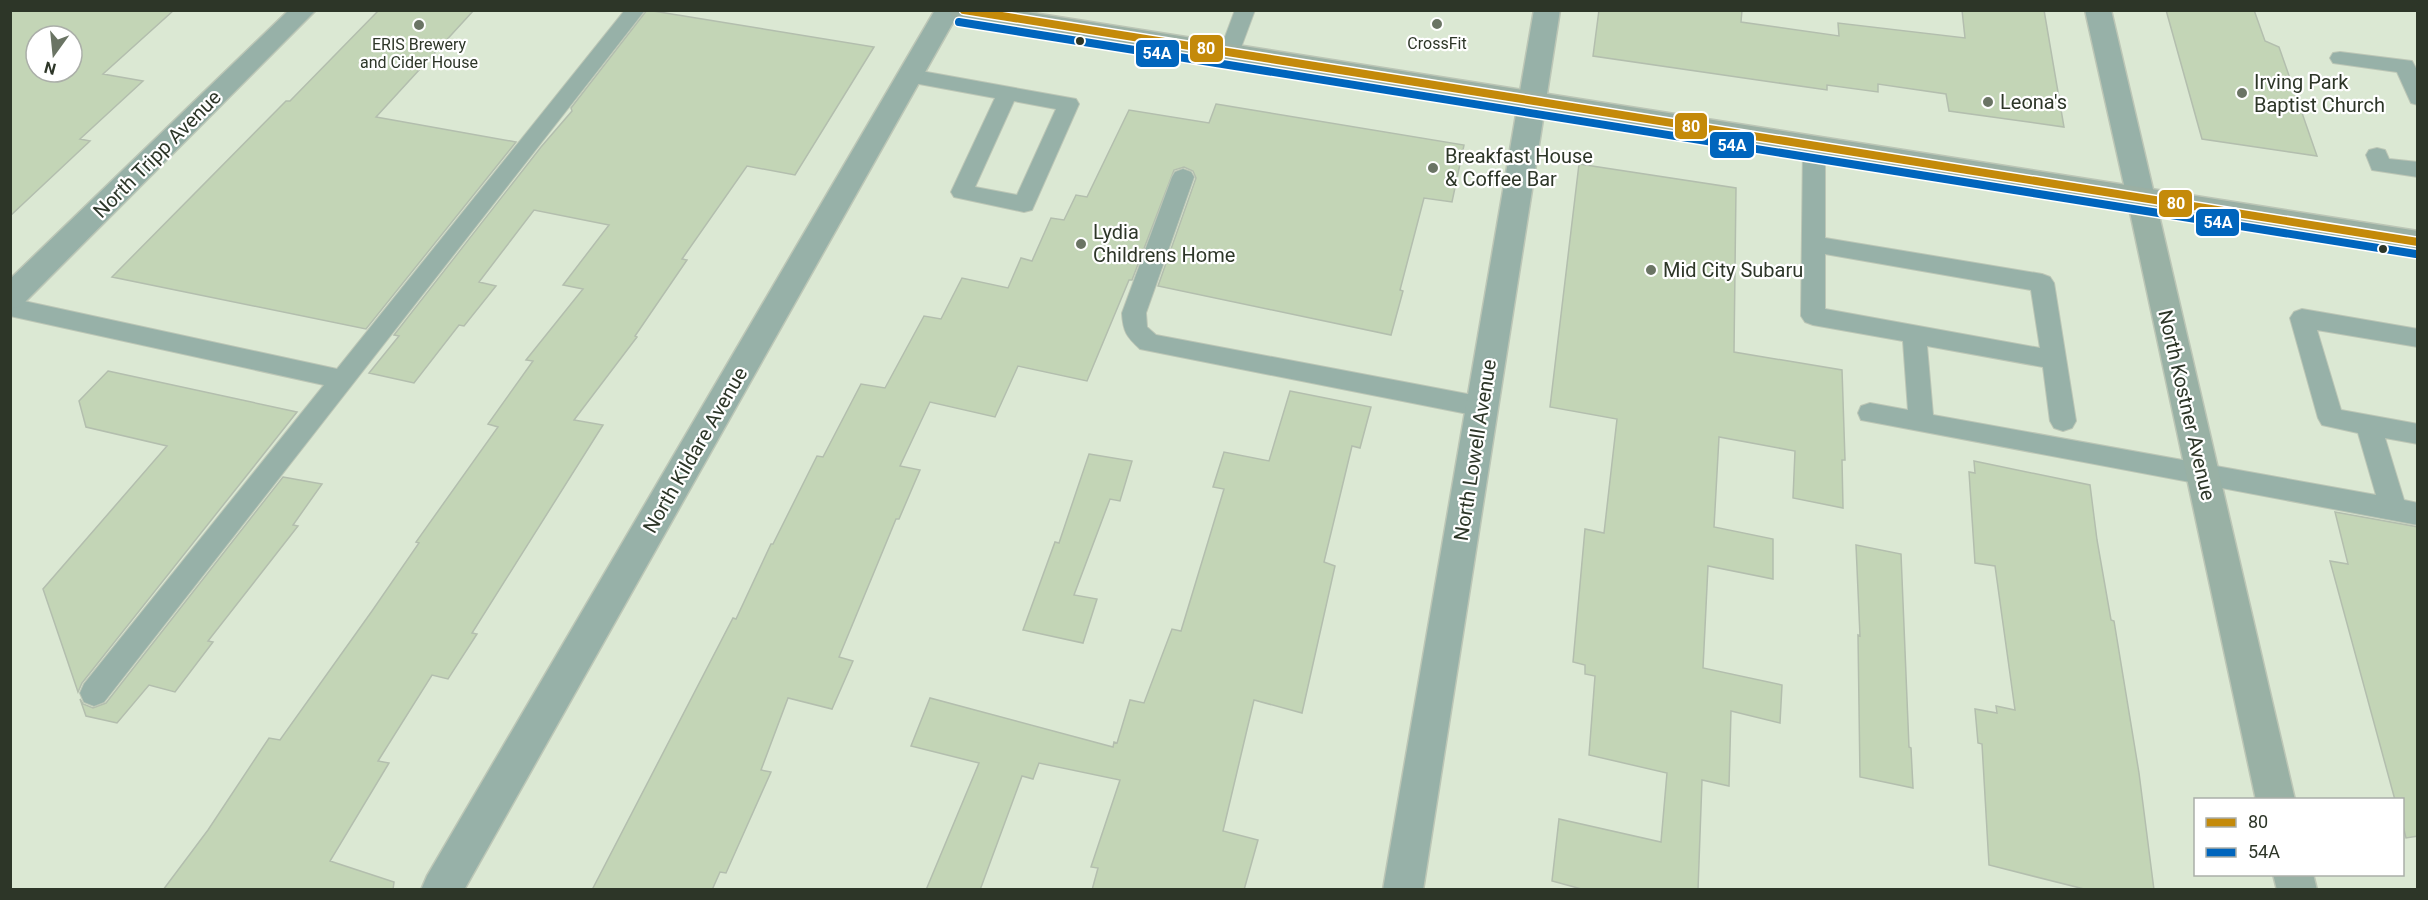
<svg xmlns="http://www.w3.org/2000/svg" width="2428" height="900" viewBox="0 0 2428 900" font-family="Roboto,sans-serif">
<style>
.building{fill:#c3d5b6;stroke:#b3beae;stroke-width:1.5;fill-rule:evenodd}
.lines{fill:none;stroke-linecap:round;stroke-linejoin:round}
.lane-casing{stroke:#bcc6b6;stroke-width:2}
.street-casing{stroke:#bcc6b6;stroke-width:3}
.secondary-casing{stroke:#bcc6b6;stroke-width:3}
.primary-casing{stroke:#bcc6b6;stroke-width:3}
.lane{fill:#97b1a8;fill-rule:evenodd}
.street{fill:#97b1a8;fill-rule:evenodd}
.secondary{fill:#99b1a5;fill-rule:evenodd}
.primary{fill:#9bb0a4;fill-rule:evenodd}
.bus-1-casing{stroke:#fff;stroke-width:11}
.bus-2-casing{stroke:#fff;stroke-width:11}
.bus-1{stroke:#c48a0a;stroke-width:8}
.bus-2{stroke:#0065bd;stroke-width:8}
.poi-dot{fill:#6a7464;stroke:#fff;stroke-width:2}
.bus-dot{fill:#2d3628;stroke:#fff;stroke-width:2}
.labels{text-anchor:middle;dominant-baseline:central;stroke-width:4.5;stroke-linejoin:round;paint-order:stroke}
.far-poi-label{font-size:16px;fill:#2d3628;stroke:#fff}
.poi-label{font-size:20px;fill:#2d3628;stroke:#fff;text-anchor:start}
.street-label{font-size:20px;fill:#2d3628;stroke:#fff}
.line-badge{stroke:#fff;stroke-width:2}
.badge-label{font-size:16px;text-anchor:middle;font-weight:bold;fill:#fff}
</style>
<rect width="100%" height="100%" fill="#dbe8d3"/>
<path class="building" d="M 10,10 L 174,10 L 103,74 L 143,81 L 80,139 L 90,141 L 10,216 ZM 36,36 L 72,36 L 72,72 L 36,72 Z
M 379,10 L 474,10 L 376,117 L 516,142 L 366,329 L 112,277 L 286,101 L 290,101 Z
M 647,10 L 874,47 L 795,175 L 747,166 L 682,259 L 687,260 L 635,336 L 637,337 L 574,420 L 603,425 L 472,633 L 477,634 L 448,679 L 432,675 L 378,761 L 389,763 L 330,861 L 394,882 L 393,890 L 163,890 L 208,830 L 269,738 L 280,740 L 372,611 L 419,543 L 416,542 L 498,427 L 488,424 L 533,361 L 526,360 L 583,289 L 563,285 L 609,225 L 534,210 L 479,282 L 496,286 L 464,326 L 459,325 L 414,383 L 369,373 L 399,336 L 394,335 L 541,147 L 572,111 L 571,108 Z
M 1599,10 L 1742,10 L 1741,22 L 1839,36 L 1838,23 L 1965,38 L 1962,10 L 2044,10 L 2064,127 L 1949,111 L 1946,94 L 1878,84 L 1878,92 L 1827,85 L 1827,90 L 1593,56 Z
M 2166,10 L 2254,10 L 2265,41 L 2279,47 L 2317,156 L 2202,139 Z
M 1216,104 L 1464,145 L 1452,202 L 1424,198 L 1400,290 L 1403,291 L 1391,335 L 1158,286 L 1196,178 L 1193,171 L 1184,167 L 1174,170 L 1132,280 L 1129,280 L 1087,381 L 1018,366 L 995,417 L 930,402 L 900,466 L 920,470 L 899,519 L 896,519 L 839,657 L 853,661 L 832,709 L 788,698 L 761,770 L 771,772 L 726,873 L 720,872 L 712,890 L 592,890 L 733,618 L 736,619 L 771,544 L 773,544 L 817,456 L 823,457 L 861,384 L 885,388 L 924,316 L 941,319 L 962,278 L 1008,288 L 1021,258 L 1032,261 L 1051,218 L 1064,220 L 1076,195 L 1087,197 L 1129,110 L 1209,123 Z
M 1579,164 L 1736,188 L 1734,352 L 1842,370 L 1845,460 L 1842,460 L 1843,508 L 1793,498 L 1795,451 L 1719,437 L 1714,527 L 1773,539 L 1773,579 L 1708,566 L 1703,668 L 1782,685 L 1780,723 L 1731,711 L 1729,786 L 1702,780 L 1698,890 L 1585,890 L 1552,881 L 1559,819 L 1661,842 L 1667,773 L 1589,755 L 1595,676 L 1585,674 L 1585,665 L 1573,662 L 1585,529 L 1604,533 L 1617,419 L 1550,407 Z
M 108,371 L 297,412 L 82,683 L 78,692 L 43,589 L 167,446 L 86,427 L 79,401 Z
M 1290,391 L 1371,407 L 1360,448 L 1352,446 L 1324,562 L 1335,566 L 1302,713 L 1254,700 L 1223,831 L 1258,840 L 1244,890 L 1092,890 L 1098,868 L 1091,867 L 1120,780 L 1039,763 L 1033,779 L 1022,776 L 980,890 L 926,890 L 979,763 L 911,746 L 930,698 L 1113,747 L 1114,742 L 1117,743 L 1130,700 L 1144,703 L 1172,629 L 1181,631 L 1224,489 L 1213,487 L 1224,452 L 1269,461 Z
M 1089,454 L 1132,461 L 1120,501 L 1110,499 L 1074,595 L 1097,599 L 1083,643 L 1023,630 L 1055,542 L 1059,543 Z
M 1974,461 L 2090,485 L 2097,540 L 2111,620 L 2114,621 L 2139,773 L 2154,890 L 2088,890 L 1989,865 L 1982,744 L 1978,743 L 1975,709 L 1997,713 L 1996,706 L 2015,710 L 1995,566 L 1975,563 L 1969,472 L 1975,473 Z
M 283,477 L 322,484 L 293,525 L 298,526 L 208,641 L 213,642 L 175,692 L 149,685 L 117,723 L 86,716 L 80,699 L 83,704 L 93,708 L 106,703 Z
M 2335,512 L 2418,527 L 2418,836 L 2406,838 L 2403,826 L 2403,800 L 2395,800 L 2330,561 L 2348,564 Z
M 1856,545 L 1901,554 L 1909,747 L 1911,748 L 1913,788 L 1860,777 L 1858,635 L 1860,636 Z"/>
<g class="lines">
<g class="lane-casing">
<path id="lane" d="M 625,10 L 645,10 L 104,702 L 94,706 L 84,702 L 80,693 L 84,684 L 324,385 L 10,316 L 10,298 L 337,369 Z
M 1235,10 L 1255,10 L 1239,53 L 1236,58 L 1229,59 L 1222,58 L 1219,53 Z
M 2340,52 L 2412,61 L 2418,72 L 2418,105 L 2411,103 L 2397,72 L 2333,63 L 2330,58 L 2333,53 Z
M 910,69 L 1076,99 L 1079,104 L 1032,210 L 1024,212 L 954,197 L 951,192 L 995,98 L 903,81 L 900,76 L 903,71 ZM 1014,101 L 1056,109 L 1017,195 L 975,187 Z
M 1814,140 L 1822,142 L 1825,147 L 1825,238 L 2042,274 L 2050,277 L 2054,283 L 2076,421 L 2072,428 L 2063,431 L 2054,428 L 2050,421 L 2043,367 L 1927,346 L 1933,415 L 2376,495 L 2358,433 L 2322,425 L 2318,418 L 2290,318 L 2294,312 L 2302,309 L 2418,329 L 2418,347 L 2317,330 L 2341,410 L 2418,424 L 2418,444 L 2385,438 L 2404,500 L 2418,503 L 2418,525 L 1861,420 L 1858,413 L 1861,406 L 1870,403 L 1908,410 L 1903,341 L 1813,325 L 1805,322 L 1801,316 L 1803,147 L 1806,142 ZM 1825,254 L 2031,290 L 2040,348 L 1825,309 Z
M 2377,148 L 2385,150 L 2389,159 L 2418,162 L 2418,177 L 2372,170 L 2366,155 L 2369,150 Z
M 1183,169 L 1191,172 L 1194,177 L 1146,313 L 1147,327 L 1156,335 L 1483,397 L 1492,400 L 1495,407 L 1492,414 L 1483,417 L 1140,349 C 1127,337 1123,332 1122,313 L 1172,177 L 1175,172 Z"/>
</g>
<g class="street-casing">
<path id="street" d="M 289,10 L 316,10 L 21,306 L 10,309 L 10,279 Z
M 935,10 L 960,10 L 464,890 L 421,890 L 427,876 Z
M 1534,10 L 1560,10 L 1423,890 L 1383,890 Z
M 2085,10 L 2111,10 L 2155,198 L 2151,205 L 2141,208 L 2131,205 L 2127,198 Z"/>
</g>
<g class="secondary-casing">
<path id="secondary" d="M 2141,188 L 2151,191 L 2155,198 L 2295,800 L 2256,800 L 2127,198 L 2131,191 Z
M 2273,874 L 2313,874 L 2317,890 L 2277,890 Z"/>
</g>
<g class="primary-casing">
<path id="primary" d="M 949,10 L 1014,10 L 2418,231 L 2418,252 L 961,18 L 952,16 Z"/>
</g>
<use href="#lane" class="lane"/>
<use href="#street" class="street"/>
<use href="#secondary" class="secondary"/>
<use href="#primary" class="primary"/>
<g class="bus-1-casing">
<path id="bus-1" d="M 964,10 L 2418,242"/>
</g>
<g class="bus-2-casing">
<path id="bus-2" d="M 959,22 L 2416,254"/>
</g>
<use href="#bus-1" class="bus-1"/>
<use href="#bus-2" class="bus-2"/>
</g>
<g class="poi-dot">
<circle cx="1437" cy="24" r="6"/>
<circle cx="419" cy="25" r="6"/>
<circle cx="2242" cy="93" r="6"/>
<circle cx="1988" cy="102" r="6"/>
<circle cx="1433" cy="168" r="6"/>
<circle cx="1081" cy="244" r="6"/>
<circle cx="1651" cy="270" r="6"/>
</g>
<g class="bus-dot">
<circle cx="1080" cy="41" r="5"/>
<circle cx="2383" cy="249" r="5"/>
</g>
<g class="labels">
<g class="far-poi-label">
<text x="1437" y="43">CrossFit</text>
<text x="419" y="44">ERIS Brewery<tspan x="419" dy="18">and Cider House</tspan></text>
</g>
<g class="poi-label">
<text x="2254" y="82">Irving Park<tspan x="2254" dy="23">Baptist Church</tspan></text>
<text x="2000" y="102">Leona's</text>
<text x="1445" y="156">Breakfast House<tspan x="1445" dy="23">&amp; Coffee Bar</tspan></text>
<text x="1093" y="232">Lydia<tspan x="1093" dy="23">Childrens Home</tspan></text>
<text x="1663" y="270">Mid City Subaru</text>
</g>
<g class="street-label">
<text transform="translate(157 154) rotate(-45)">North Tripp Avenue</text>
<text transform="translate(2187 405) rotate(77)">North Kostner Avenue</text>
<text transform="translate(695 450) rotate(-60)">North Kildare Avenue</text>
<text transform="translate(1475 450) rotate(-81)">North Lowell Avenue</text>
</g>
</g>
<g class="line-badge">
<rect x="1189" y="34" width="35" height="29" rx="6" fill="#c48a0a"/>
<rect x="1135" y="39" width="45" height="29" rx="6" fill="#0065bd"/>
<rect x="1674" y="112" width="34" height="28" rx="6" fill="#c48a0a"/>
<rect x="1709" y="131" width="46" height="28" rx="6" fill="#0065bd"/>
<rect x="2158" y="189" width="35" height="29" rx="6" fill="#c48a0a"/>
<rect x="2195" y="208" width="45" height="29" rx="6" fill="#0065bd"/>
</g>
<g class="badge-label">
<text x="1206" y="54">80</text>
<text x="1157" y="59">54A</text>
<text x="1691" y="132">80</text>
<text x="1732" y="151">54A</text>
<text x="2176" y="209">80</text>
<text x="2218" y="228">54A</text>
</g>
<rect width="2428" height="900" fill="none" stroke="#2d3628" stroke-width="24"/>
<rect x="2194" y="798" width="210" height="78" fill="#ffffff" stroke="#abafa9" stroke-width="1.5"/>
<rect x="2206" y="818" width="30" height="9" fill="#c48a0a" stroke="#abafa9" stroke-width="1.5"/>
<text x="2248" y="828" font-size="18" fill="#2d3628">80</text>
<rect x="2206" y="848" width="30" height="9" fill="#0065bd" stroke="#abafa9" stroke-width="1.5"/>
<text x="2248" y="858" font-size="18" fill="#2d3628">54A</text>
<g transform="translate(54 54) rotate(195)"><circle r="28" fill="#ffffff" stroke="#abafa9" stroke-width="1.5"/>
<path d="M0-4.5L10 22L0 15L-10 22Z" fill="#6a7464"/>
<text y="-9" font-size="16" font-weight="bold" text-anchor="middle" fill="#2d3628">N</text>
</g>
</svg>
